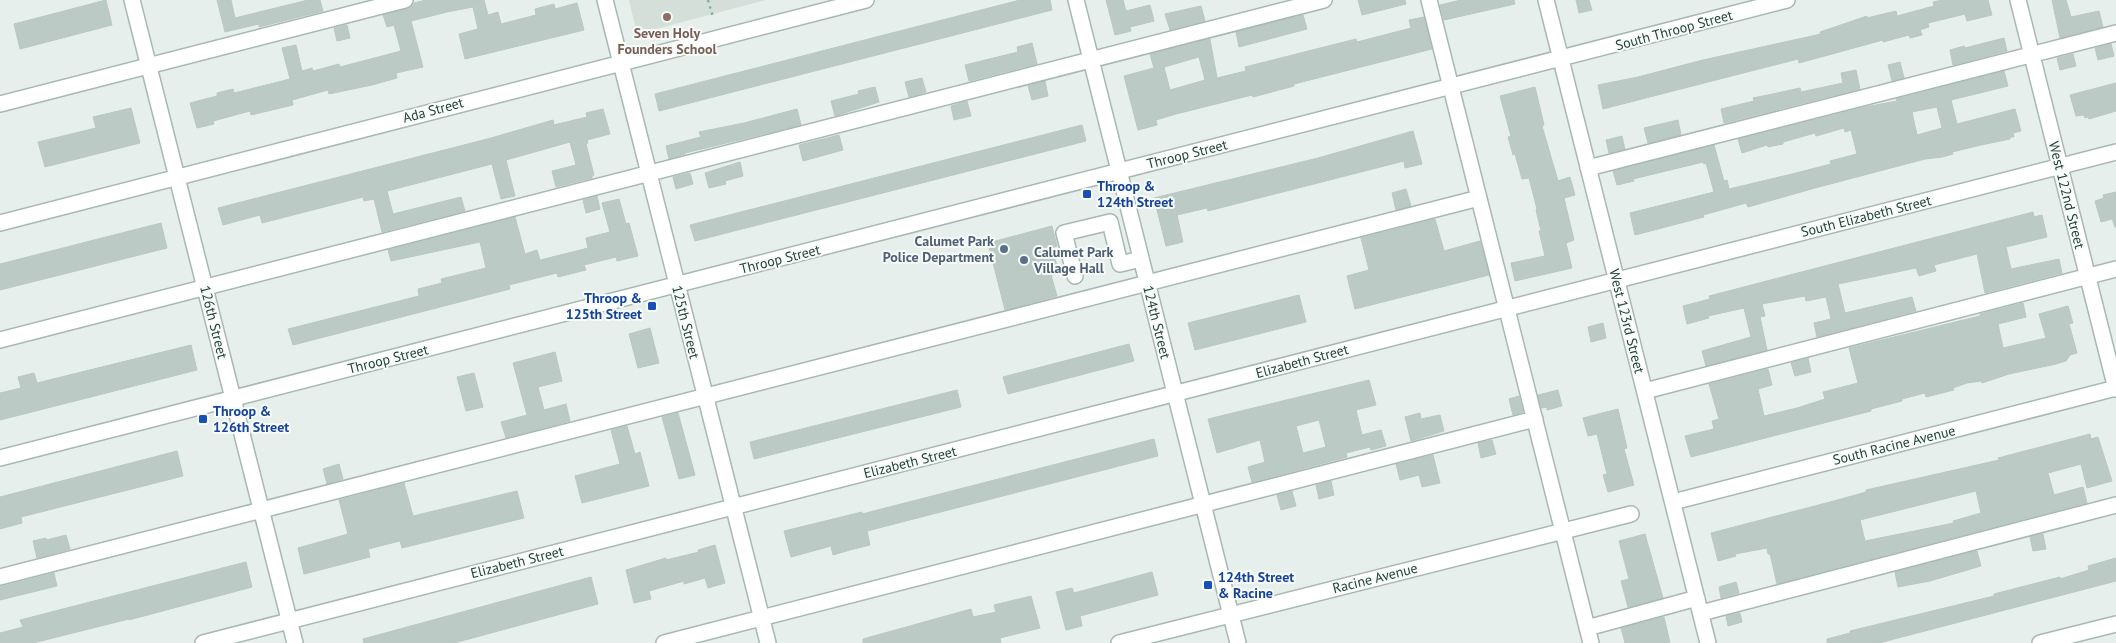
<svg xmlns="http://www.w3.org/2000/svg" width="2116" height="643" viewBox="0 0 2116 643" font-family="'PT Sans',sans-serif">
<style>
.built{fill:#d4dfda}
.building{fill:#bbcac4;stroke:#b8c9c2;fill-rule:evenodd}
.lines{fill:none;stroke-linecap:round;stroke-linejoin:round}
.minor-casing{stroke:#a8b8b2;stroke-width:18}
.path{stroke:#86b3a5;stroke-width:2.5;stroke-dasharray:2.5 4;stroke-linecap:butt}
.minor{stroke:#fff;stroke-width:15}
.education-dot{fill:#8d6e63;stroke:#f7fbf9;stroke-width:2}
.transit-dot{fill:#1a4fb4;stroke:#f7fbf9;stroke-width:2}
.service-dot{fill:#5c6f8a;stroke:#f7fbf9;stroke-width:2}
.labels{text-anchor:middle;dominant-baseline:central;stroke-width:4;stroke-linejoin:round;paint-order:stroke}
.street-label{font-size:14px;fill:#24423a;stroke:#f7fbf9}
.education-label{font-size:14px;font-weight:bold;fill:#785e54;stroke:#f7fbf9}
.transit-label{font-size:14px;font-weight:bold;fill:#164399;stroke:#f7fbf9;text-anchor:start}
.service-label{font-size:14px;font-weight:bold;fill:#4e5e75;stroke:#f7fbf9;text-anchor:end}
</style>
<rect width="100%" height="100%" fill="#e6efeb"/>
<path class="built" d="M 629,0 L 766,0 L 637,34 Z"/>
<path class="building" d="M 106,0 L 112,25 L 20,49 L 14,24 Z
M 217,0 L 231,0 L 235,18 L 308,0 L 320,0 L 323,11 L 259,27 L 259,24 L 225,32 Z
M 426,0 L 484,0 L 488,15 L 498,12 L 501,24 L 536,15 L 535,9 L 554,4 L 555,9 L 577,3 L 584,30 L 465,59 L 459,34 L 478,29 L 473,7 L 447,12 L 411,21 L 423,67 L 396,73 L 397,78 L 372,85 L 329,94 L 328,90 L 292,100 L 293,105 L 251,115 L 250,111 L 213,121 L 214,124 L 197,128 L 190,103 L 217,96 L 217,93 L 233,89 L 234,93 L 290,79 L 282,48 L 296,45 L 302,71 L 312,68 L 313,71 L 339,64 L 340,67 L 401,51 L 394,25 L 387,27 L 383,15 L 407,9 L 414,3 Z
M 1020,0 L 1050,0 L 1052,10 L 659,111 L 655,94 Z
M 1106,0 L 1123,0 L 1126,11 L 1150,5 L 1154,21 L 1130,27 L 1131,31 L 1115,35 Z
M 1358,0 L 1405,0 L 1406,4 L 1362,15 Z
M 1461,0 L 1514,0 L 1515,4 L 1444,20 L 1440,5 Z
M 1576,0 L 1589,0 L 1592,10 L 1579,13 Z
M 1942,0 L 1988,0 L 1992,15 L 1967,21 L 1965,14 L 1928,23 L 1929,27 L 1920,30 L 1922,35 L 1910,38 L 1909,35 L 1883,42 L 1883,40 L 1799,63 L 1798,59 L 1603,109 L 1598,85 L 1638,77 L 1703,60 L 1821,34 L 1820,32 L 1867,16 L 1867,18 L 1896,11 L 1897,16 L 1934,6 L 1933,2 Z
M 2052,0 L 2066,0 L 2071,17 L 2099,11 L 2103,27 L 2060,38 Z
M 1201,6 L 1205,21 L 1170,30 L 1165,14 Z
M 1303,15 L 1307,29 L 1239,47 L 1236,32 Z
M 1424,17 L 1432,49 L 1294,84 L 1294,86 L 1253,97 L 1252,95 L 1176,114 L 1156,120 L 1157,125 L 1138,130 L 1124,76 L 1154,68 L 1150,54 L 1210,39 L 1217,78 L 1246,71 L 1245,67 L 1356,39 L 1357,42 L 1411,28 L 1409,20 ZM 1199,57 L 1205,80 L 1170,90 L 1164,67 Z
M 347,25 L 350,38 L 337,41 L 334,28 Z
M 2004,38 L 2007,51 L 1953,65 L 1950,50 L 1964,46 L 1965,48 Z
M 1032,43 L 1037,64 L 969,81 L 965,65 L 1018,52 L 1017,47 Z
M 2111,44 L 2114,56 L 2098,60 L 2095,48 Z
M 2073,54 L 2076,66 L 2060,70 L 2057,58 Z
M 1900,62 L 1904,78 L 1892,81 L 1888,65 Z
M 1856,70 L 1860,89 L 1724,123 L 1721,109 L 1754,101 L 1753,98 L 1768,95 L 1800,88 L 1801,92 L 1843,83 L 1841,73 Z
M 2004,71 L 2008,86 L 1951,100 L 1957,124 L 2015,109 L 2021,131 L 2013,133 L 2014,137 L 2010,137 L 2010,139 L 1981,145 L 1952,152 L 1953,154 L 1942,157 L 1925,159 L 1815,188 L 1748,207 L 1746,203 L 1703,215 L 1704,217 L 1635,235 L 1630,213 L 1714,192 L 1706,163 L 1704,164 L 1703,162 L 1633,179 L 1634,181 L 1617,185 L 1613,171 L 1714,145 L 1724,181 L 1727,180 L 1729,189 L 1792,174 L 1831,164 L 1830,161 L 1857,154 L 1851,130 L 1845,132 L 1844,128 L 1816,136 L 1815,133 L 1783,142 L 1783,144 L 1768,147 L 1767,145 L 1742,153 L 1738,139 L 1865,107 L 1897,101 L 1896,99 ZM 1937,107 L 1942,128 L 1917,135 L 1912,112 Z
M 922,78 L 926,92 L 909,97 L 905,82 Z
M 1045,81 L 1048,96 L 1032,100 L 1028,86 Z
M 2116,83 L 2116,111 L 2089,119 L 2088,117 L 2085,118 L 2084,115 L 2076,116 L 2070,95 Z
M 875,87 L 879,102 L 835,116 L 831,101 L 859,94 L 858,91 Z
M 1535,87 L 1544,125 L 1542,126 L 1558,181 L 1570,177 L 1575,195 L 1564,198 L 1574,240 L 1566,243 L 1572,268 L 1515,281 L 1511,263 L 1545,256 L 1539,231 L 1541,231 L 1536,210 L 1537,209 L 1529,178 L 1522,179 L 1515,154 L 1513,155 L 1508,137 L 1511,136 L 1500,96 Z
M 967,101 L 971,116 L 954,120 L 951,106 Z
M 131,108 L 140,143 L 45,167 L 38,142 L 96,128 L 93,117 Z
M 603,109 L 610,134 L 587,140 L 588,143 L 586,144 L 594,175 L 592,176 L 592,178 L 556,187 L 552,171 L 576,165 L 570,142 L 506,160 L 515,196 L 501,199 L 492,164 L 387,191 L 393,214 L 461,197 L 465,211 L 382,232 L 374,199 L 364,201 L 363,197 L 262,223 L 260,215 L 223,225 L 218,208 L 491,138 L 553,120 L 554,125 L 587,117 L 586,113 Z
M 797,109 L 801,125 L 685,153 L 685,154 L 669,159 L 666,146 L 701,137 L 699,132 L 744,123 Z
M 1678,120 L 1681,135 L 1648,143 L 1644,128 Z
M 1082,125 L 1086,141 L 695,241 L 690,225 Z
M 1413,131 L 1422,164 L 1405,168 L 1404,161 L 1208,211 L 1207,208 L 1177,215 L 1183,242 L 1166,246 L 1154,198 L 1318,158 Z
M 839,135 L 843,150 L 803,161 L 799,145 Z
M 1622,136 L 1625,149 L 1609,153 L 1606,140 Z
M 740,162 L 743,176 L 725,181 L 726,184 L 709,188 L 705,173 Z
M 690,173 L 693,184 L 676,189 L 673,177 Z
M 1406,189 L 1411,206 L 1396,210 L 1392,193 Z
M 2116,192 L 2116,227 L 2115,227 L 2112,219 L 2101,222 L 2095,201 L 2104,198 L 2103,195 Z
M 597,196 L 600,209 L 586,213 L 583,200 Z
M 619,199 L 626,224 L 629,223 L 638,256 L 617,261 L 616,257 L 584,265 L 586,270 L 558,277 L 557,273 L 509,285 L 510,289 L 293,345 L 288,329 L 419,296 L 418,289 L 442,283 L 441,279 L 486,268 L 480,242 L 391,261 L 388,250 L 515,217 L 525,254 L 537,250 L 540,260 L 588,248 L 586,238 L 610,232 L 602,203 Z
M 2033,212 L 2034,217 L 2042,215 L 2047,237 L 2006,247 L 2011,269 L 2059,259 L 2062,273 L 1985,293 L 1977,254 L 1934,265 L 1936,271 L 1919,276 L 1916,268 L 1838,284 L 1845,313 L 1912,297 L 1916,311 L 1817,337 L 1814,323 L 1831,319 L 1826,297 L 1806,301 L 1805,296 L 1762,304 L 1765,316 L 1760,317 L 1767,350 L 1706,366 L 1702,351 L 1751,337 L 1744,308 L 1708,316 L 1709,318 L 1687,324 L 1683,306 L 1710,299 L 1709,296 Z
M 1435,219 L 1444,251 L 1480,241 L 1489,275 L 1355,309 L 1347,276 L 1369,270 L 1361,238 Z
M 161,223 L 167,248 L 0,290 L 0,264 Z
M 1052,226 L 1057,246 L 1052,248 L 1059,273 L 1051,275 L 1057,296 L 1005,310 L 988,243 Z
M 1299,295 L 1306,322 L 1195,350 L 1188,323 Z
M 2023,303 L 2026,317 L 1998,324 L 2003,348 L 2046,338 L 2039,314 L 2068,306 L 2073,323 L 2069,324 L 2077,353 L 2070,355 L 2066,361 L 2056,364 L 2009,374 L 1982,383 L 1981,381 L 1967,383 L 1953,388 L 1954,390 L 1926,397 L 1925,393 L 1902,399 L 1902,401 L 1871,409 L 1871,411 L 1691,457 L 1685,436 L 1714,429 L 1712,421 L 1719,419 L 1709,384 L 1768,369 L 1772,385 L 1758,389 L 1764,416 L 1797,408 L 1825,399 L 1823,392 L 1858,383 L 1849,348 L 1980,316 L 1980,314 Z
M 1603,323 L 1606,338 L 1591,342 L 1588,327 Z
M 650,328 L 659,363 L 638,368 L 629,334 Z
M 1129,344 L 1134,361 L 1008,394 L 1003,377 Z
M 191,345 L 197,370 L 0,420 L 0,393 L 21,388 L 18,377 L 34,373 L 37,383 Z
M 555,352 L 562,381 L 538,387 L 544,410 L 566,404 L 570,421 L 506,438 L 501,422 L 527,415 L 513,363 Z
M 1808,358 L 1811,372 L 1795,376 L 1791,363 Z
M 474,373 L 483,407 L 466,411 L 457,377 Z
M 1369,380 L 1376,405 L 1356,410 L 1362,435 L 1381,430 L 1386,446 L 1371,450 L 1370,447 L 1346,453 L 1347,457 L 1252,482 L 1248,467 L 1265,462 L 1260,440 L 1217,453 L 1208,419 ZM 1319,420 L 1326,447 L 1303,453 L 1296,426 Z
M 957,390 L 961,407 L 754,459 L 750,442 Z
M 1558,390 L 1562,406 L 1547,410 L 1547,407 L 1541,408 L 1538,395 Z
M 1519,396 L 1523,412 L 1513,415 L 1509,399 Z
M 1618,409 L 1627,448 L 1624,449 L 1634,485 L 1608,492 L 1603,475 L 1607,474 L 1597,434 L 1588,436 L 1583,418 Z
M 678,413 L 695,475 L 679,479 L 662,417 Z
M 1420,413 L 1421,419 L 1440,415 L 1444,431 L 1411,441 L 1405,417 Z
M 627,426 L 635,454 L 640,452 L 649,486 L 582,503 L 575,476 L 620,464 L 611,430 Z
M 2090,434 L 2091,439 L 2098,437 L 2112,481 L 2087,488 L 2081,464 L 2048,473 L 2054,495 L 2083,487 L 2087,503 L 1777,584 L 1770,554 L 1768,554 L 1767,548 L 1735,554 L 1736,556 L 1718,561 L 1711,533 L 1834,501 L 1866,492 L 1866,490 L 1999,460 L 1998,458 ZM 1976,491 L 1981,513 L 1953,521 L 1954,523 L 1865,541 L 1860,520 Z
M 1154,439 L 1158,456 L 867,531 L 870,545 L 850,550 L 833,555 L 831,546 L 791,557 L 784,531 L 862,512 L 862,514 Z
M 1492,440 L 1496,454 L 1481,458 L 1478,443 Z
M 177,451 L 183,476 L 21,517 L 22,523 L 0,529 L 0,497 Z
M 1433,455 L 1440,483 L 1422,487 L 1419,475 L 1400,480 L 1396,464 Z
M 339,464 L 343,479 L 327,484 L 323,469 Z
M 1331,481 L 1334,495 L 1319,499 L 1316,485 Z
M 404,483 L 413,516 L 517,491 L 524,518 L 402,548 L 400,541 L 368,549 L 370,557 L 304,574 L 298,548 L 348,534 L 339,500 Z
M 1292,491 L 1296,506 L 1281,510 L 1277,495 Z
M 1645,534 L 1663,598 L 1628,607 L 1621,581 L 1629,579 L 1619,541 Z
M 2043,534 L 2046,549 L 2033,551 L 2030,537 Z
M 66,535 L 70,549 L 37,558 L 33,541 L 46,538 L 46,540 Z
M 715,545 L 725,583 L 708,588 L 705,578 L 684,584 L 684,581 L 649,591 L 651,599 L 634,603 L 626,570 L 666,558 L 666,560 L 699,552 L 698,550 Z
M 1977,551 L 1981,566 L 1930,581 L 1898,587 L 1895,572 Z
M 2116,558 L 2116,581 L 1879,643 L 1827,643 L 1827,639 L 1850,633 L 1850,631 L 1994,596 L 1994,594 L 2060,577 L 2060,579 L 2089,570 L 2088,566 Z
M 246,562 L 252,587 L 129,620 L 129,619 L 33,643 L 0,643 L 0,633 L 23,627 L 20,620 Z
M 1152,572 L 1158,595 L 1080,616 L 1082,626 L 1066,630 L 1056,592 L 1072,588 L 1074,593 Z
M 54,573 L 57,586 L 0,600 L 0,587 Z
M 591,577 L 598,604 L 454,643 L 364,643 L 363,639 Z
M 1736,582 L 1739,593 L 1721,598 L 1719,587 Z
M 1031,596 L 1040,628 L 1000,638 L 1001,643 L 863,643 L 863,639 L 971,609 L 973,617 L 996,612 L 994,605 Z
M 1740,613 L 1742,622 L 1728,626 L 1726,616 Z
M 1664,617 L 1670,643 L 1625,643 L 1621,628 Z"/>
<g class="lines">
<g class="minor-casing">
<path id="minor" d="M 132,0 L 295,643
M 605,0 L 768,643
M 1076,0 L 1238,643
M 1429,0 L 1591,643
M 1546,0 L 1708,643
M 2018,0 L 2116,389
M 0,104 L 405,0
M 1588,168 L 2116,33
M 0,223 L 866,0
M 1075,276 L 1064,233 L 1110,222 L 1120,264 L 1141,259
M 0,340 L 1324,0
M 1645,391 L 2116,269
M 0,458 L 1787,0
M 1673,502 L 2116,388
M 0,577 L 1479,198
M 1701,613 L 2116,505
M 1587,628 L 1697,598
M 203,643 L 2116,152
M 664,643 L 1535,419
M 1119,643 L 1631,514
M 2040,643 L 2116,624"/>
</g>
<path class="path" d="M 708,0 L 713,17"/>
<use href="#minor" class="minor"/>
</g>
<circle class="education-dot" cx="667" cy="17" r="5"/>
<g class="transit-dot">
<rect x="1082" y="189" width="10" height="10" rx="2.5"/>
<rect x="647" y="301" width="10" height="10" rx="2.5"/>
<rect x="198" y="414" width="10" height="10" rx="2.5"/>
<rect x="1203" y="580" width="10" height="10" rx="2.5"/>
</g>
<g class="service-dot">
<circle cx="1004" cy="249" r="5"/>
<circle cx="1024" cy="260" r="5"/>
</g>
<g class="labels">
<g class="street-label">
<text transform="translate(1674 30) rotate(-15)">South Throop Street</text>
<text transform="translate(433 110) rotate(-15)">Ada Street</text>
<text transform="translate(1187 154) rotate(-14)">Throop Street</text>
<text transform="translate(2067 195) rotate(76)">West 122nd Street</text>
<text transform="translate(1866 216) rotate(-14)">South Elizabeth Street</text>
<text transform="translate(780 259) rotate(-14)">Throop Street</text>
<text transform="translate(1627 321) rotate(76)">West 123rd Street</text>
<text transform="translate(214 322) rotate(76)">126th Street</text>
<text transform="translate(686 322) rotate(76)">125th Street</text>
<text transform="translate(1157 322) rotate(76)">124th Street</text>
<text transform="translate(388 359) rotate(-14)">Throop Street</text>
<text transform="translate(1302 361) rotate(-15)">Elizabeth Street</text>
<text transform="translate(1894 445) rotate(-14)">South Racine Avenue</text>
<text transform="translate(910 462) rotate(-14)">Elizabeth Street</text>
<text transform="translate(517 562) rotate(-14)">Elizabeth Street</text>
<text transform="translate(1375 578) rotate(-14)">Racine Avenue</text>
</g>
<g class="education-label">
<text x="667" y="33">Seven Holy<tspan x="667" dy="16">Founders School</tspan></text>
</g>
<g class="transit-label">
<text x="1097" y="186">Throop &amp;<tspan x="1097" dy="16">124th Street</tspan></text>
<text x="642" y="298" text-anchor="end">Throop &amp;<tspan x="642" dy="16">125th Street</tspan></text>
<text x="213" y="411">Throop &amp;<tspan x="213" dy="16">126th Street</tspan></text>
<text x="1218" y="577">124th Street<tspan x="1218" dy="16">&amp; Racine</tspan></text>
</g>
<g class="service-label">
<text x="994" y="241">Calumet Park<tspan x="994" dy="16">Police Department</tspan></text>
<text x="1034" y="252" text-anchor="start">Calumet Park<tspan x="1034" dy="16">Village Hall</tspan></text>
</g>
</g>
</svg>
